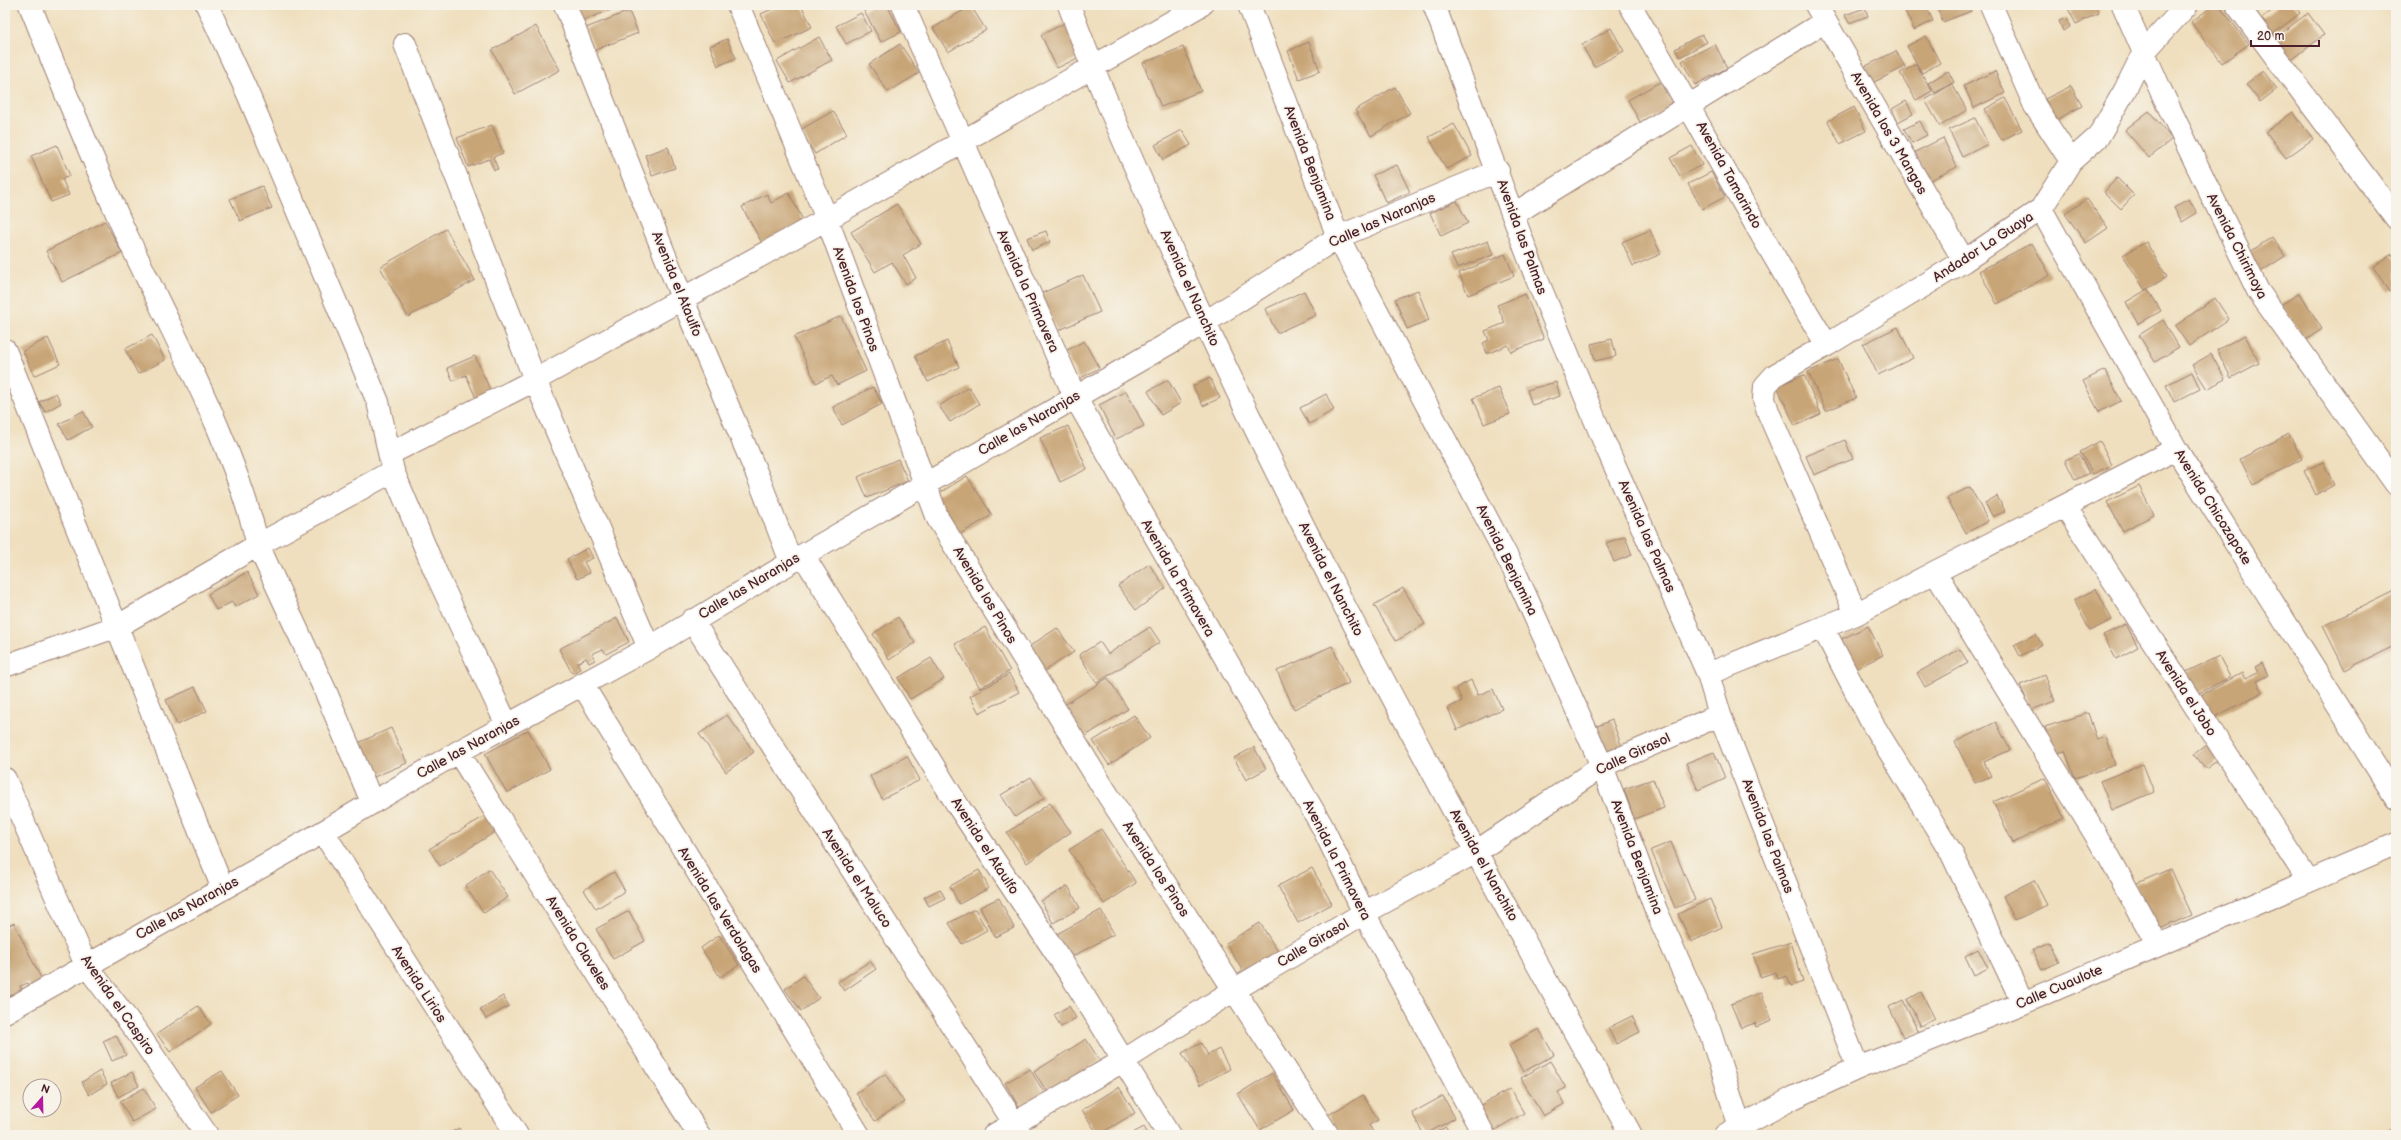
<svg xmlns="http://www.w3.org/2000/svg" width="2401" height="1140" viewBox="0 0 2401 1140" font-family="'Balsamiq Sans',sans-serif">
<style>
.building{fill:#c8a577}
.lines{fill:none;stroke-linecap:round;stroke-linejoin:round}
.minor-casing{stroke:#9c7f74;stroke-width:24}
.tertiary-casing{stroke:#9c7f74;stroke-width:24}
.minor{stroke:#fff;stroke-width:22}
.tertiary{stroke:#fff;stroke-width:22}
.labels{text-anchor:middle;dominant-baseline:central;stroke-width:3.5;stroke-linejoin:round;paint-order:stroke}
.street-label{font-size:14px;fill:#4a1f2b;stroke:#f7f3e8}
</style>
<rect width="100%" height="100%" fill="#f7f3e8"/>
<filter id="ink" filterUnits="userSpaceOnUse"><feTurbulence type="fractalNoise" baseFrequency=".025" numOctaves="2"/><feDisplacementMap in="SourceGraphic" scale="8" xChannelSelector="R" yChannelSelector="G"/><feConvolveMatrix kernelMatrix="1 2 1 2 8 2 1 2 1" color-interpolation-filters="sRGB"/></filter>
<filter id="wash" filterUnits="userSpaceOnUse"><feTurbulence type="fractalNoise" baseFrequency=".012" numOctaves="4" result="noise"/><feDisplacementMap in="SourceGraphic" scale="16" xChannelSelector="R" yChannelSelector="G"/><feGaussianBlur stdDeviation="0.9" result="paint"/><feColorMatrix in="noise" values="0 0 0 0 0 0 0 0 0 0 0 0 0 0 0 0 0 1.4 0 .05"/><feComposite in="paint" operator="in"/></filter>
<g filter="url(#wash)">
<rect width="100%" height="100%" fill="#efdfbe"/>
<g id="blocks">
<path class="building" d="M 575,5 L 609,5 L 611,10 L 581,21 Z
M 781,5 L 801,5 L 812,27 L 775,44 L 761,14 Z
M 875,5 L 887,5 L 901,32 L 881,42 L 864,11 Z
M 1914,5 L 1926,5 L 1933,21 L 1914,30 L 1904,9 Z
M 1936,5 L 1969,5 L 1971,11 L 1943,22 Z
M 2066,5 L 2095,5 L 2099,13 L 2076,24 Z
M 2214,5 L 2219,5 L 2249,44 L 2222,63 L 2191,22 Z
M 2251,5 L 2262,5 L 2254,10 Z
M 2279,5 L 2294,5 L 2300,13 L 2268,38 L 2256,23 Z
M 971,6 L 986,30 L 948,52 L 933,28 Z
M 1865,8 L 1868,16 L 1849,23 L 1845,15 Z
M 629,11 L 638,33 L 595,50 L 586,28 Z
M 861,13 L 871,31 L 846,44 L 836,26 Z
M 2308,13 L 2324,35 L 2289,62 L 2272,40 Z
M 2067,18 L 2070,27 L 2063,31 L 2059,21 Z
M 1065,23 L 1082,56 L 1057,68 L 1041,35 Z
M 536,26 L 560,70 L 515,94 L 492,50 Z
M 1611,28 L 1624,51 L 1594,67 L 1582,45 Z
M 1702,34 L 1707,42 L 1680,57 L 1675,49 Z
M 1926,36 L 1940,63 L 1922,73 L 1907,46 Z
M 819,37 L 832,60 L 790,83 L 777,61 Z
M 727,39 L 736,58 L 718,66 L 710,46 Z
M 1309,42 L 1320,71 L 1299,79 L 1288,51 Z
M 900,44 L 919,73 L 888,92 L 869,64 Z
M 1715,44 L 1727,68 L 1695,85 L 1682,61 Z
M 1183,47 L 1201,91 L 1161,107 L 1143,63 Z
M 1896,51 L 1905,67 L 1872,83 L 1864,67 Z
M 1916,64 L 1932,91 L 1916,100 L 1900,73 Z
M 1948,71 L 1954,82 L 1935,93 L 1928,83 Z
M 1995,71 L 2005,93 L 1974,108 L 1964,86 Z
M 2263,71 L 2277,89 L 2260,102 L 2246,84 Z
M 1660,82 L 1673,106 L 1641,124 L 1628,100 Z
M 1952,84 L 1967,110 L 1940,126 L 1925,100 Z
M 2071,86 L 2082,106 L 2056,120 L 2045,99 Z
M 1395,87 L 1410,113 L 1371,136 L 1355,110 Z
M 2005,98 L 2022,130 L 2002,140 L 1985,109 Z
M 1906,101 L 1913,114 L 1898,122 L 1892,109 Z
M 1854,107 L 1866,131 L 1840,144 L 1828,121 Z
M 833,111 L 847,134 L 815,154 L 800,130 Z
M 2149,111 L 2172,139 L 2149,158 L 2125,130 Z
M 2293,112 L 2313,139 L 2286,158 L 2266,132 Z
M 1975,118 L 1988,144 L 1962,157 L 1949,130 Z
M 1920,121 L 1927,135 L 1912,143 L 1904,129 Z
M 1454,124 L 1472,156 L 1446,169 L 1429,137 Z
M 492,125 L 503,153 L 493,157 L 498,169 L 494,170 L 489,159 L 468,167 L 457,138 Z
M 1182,130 L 1191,145 L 1163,160 L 1155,145 Z
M 1943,138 L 1957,167 L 1929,181 L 1915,152 Z
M 57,145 L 70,176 L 62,179 L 69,195 L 51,202 L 31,156 Z
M 1692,146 L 1702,165 L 1680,176 L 1670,158 Z
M 668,147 L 675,168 L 652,176 L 645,155 Z
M 1397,165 L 1410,192 L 1386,203 L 1373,175 Z
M 1711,172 L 1725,197 L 1702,209 L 1688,184 Z
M 2117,178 L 2134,195 L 2121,209 L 2104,192 Z
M 262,186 L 272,208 L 240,221 L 230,199 Z
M 789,193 L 804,222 L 762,243 L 742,207 L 767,194 L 771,203 Z
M 2087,199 L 2108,228 L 2086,243 L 2065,214 Z
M 2189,199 L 2197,213 L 2182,222 L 2174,208 Z
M 1457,201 L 1468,223 L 1441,236 L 1430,213 Z
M 897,204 L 921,244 L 903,255 L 916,278 L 906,284 L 892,262 L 875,272 L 851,232 Z
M 105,221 L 122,253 L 62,282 L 46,251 Z
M 446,229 L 475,280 L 408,317 L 380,267 Z
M 1650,230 L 1661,254 L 1633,266 L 1622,242 Z
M 1046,231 L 1050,242 L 1032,250 L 1027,238 Z
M 2272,237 L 2285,256 L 2259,273 L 2247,254 Z
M 1488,241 L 1493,255 L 1457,268 L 1451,255 Z
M 2146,242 L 2167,277 L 2145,290 L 2123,255 Z
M 2032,243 L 2050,275 L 1997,304 L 1979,271 Z
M 1505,254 L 1514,276 L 1468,295 L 1459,273 Z
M 2392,254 L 2396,260 L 2396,288 L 2390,292 L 2373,267 Z
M 1083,275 L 1100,312 L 1057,331 L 1040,294 Z
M 2148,289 L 2161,311 L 2138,324 L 2126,302 Z
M 1418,290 L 1429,320 L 1407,329 L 1395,299 Z
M 1304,291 L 1316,315 L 1277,333 L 1265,309 Z
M 2300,293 L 2322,329 L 2304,341 L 2282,304 Z
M 1525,294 L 1544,339 L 1511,352 L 1508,345 L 1487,354 L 1483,343 L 1489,340 L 1485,331 L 1505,323 L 1497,305 Z
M 2215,298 L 2229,319 L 2189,346 L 2175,326 Z
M 841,316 L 866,371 L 837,385 L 832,376 L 816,383 L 794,337 Z
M 2163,320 L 2179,347 L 2155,362 L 2139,335 Z
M 1898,327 L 1913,358 L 1878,375 L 1863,344 Z
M 152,335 L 165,360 L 138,374 L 125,349 Z
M 2245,335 L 2259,363 L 2231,378 L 2217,350 Z
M 48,338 L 60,364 L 34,376 L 23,351 Z
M 1612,339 L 1616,356 L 1595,361 L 1591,344 Z
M 947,341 L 959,367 L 928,382 L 915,356 Z
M 1084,341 L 1099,368 L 1079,379 L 1064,352 Z
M 2211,354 L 2225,379 L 2207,389 L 2192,365 Z
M 475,356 L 493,396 L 478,403 L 466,375 L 453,381 L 447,368 Z
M 1838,359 L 1856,398 L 1826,411 L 1808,372 Z
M 2105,370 L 2121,401 L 2099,412 L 2083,381 Z
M 2192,372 L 2200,389 L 2174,402 L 2166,385 Z
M 1804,375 L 1821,414 L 1795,426 L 1777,386 Z
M 1210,378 L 1220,398 L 1203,406 L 1193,386 Z
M 1168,380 L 1181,403 L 1161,415 L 1148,391 Z
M 1556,382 L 1560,396 L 1532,405 L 1527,390 Z
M 873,387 L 882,404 L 842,425 L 833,407 Z
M 969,387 L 979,404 L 950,422 L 939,406 Z
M 1499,388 L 1510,414 L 1484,424 L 1473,398 Z
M 1126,391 L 1144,426 L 1116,439 L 1099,405 Z
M 56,393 L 61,403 L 45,412 L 39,402 Z
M 1326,394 L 1334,410 L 1309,424 L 1300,408 Z
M 83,411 L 92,427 L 68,440 L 59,424 Z
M 1068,426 L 1087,469 L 1060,482 L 1040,438 Z
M 2289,434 L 2302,459 L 2253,485 L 2240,459 Z
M 1845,440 L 1853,459 L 1814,475 L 1806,456 Z
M 2100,441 L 2112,465 L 2093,474 L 2080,452 Z
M 2079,454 L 2089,473 L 2075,480 L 2065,460 Z
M 898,459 L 908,481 L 867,498 L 858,477 Z
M 2323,462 L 2334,485 L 2316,495 L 2304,471 Z
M 967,476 L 992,515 L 957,536 L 933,497 Z
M 2139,486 L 2154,515 L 2123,531 L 2107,502 Z
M 1970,487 L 1988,521 L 1966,533 L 1947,498 Z
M 1997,496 L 2005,511 L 1993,517 L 1985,503 Z
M 1625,536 L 1632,555 L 1614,562 L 1606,543 Z
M 588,548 L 593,558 L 584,562 L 590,573 L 577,579 L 567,559 Z
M 1149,564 L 1166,588 L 1136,610 L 1118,586 Z
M 247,572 L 259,594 L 235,607 L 232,602 L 216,610 L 208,594 Z
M 1403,588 L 1425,624 L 1396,641 L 1374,605 Z
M 2096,589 L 2112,620 L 2090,631 L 2074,600 Z
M 2396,590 L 2396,645 L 2345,670 L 2323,626 Z
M 898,617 L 915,643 L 889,660 L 873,634 Z
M 617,618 L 629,642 L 606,654 L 603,649 L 592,654 L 595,660 L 589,663 L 586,658 L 577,663 L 580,669 L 572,673 L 559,649 Z
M 2126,624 L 2138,647 L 2116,659 L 2103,635 Z
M 1868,626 L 1883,655 L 1855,669 L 1840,640 Z
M 985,627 L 1010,671 L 980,688 L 955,644 Z
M 1150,627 L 1160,642 L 1097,683 L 1079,655 L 1100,642 L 1108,654 Z
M 1057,628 L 1074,652 L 1043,672 L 1027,648 Z
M 2036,634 L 2042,645 L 2020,656 L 2014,645 Z
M 1332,646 L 1349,683 L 1294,709 L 1277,671 Z
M 1960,649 L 1968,663 L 1925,687 L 1917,673 Z
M 2219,656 L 2230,677 L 2196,695 L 2184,673 Z
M 931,658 L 944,679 L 910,699 L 898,678 Z
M 2262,663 L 2268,675 L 2257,681 L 2263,692 L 2213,718 L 2201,695 L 2242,673 L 2245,679 L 2258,673 L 2255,667 Z
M 1009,674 L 1019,692 L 979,713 L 970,696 Z
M 2045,675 L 2055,701 L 2031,710 L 2020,685 Z
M 1108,678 L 1128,709 L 1084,737 L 1064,705 Z
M 1471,680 L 1478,695 L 1493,689 L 1502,709 L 1457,730 L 1448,708 L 1462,701 L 1456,688 Z
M 195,687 L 207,711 L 177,725 L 166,700 Z
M 2088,713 L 2097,740 L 2106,737 L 2115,765 L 2075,778 L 2065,751 L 2054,754 L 2045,727 Z
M 727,715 L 754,752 L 726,772 L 699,734 Z
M 1134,715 L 1150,738 L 1109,765 L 1093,741 Z
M 1612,720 L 1622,747 L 1605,754 L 1595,727 Z
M 1996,722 L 2010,750 L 1984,762 L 1991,776 L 1975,783 L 1955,742 Z
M 391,728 L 407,763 L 374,777 L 358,743 Z
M 528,730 L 550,769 L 507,793 L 485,754 Z
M 2210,742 L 2222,757 L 2206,769 L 2194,754 Z
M 1254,747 L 1266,769 L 1246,780 L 1234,758 Z
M 1714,752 L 1725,778 L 1698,790 L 1686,763 Z
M 907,756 L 920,780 L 882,799 L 870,776 Z
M 2143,764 L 2154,792 L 2112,810 L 2100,781 Z
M 1031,777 L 1044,798 L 1015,817 L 1001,795 Z
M 2045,778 L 2064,818 L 2013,843 L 1993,802 Z
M 1653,779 L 1664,808 L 1634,819 L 1624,789 Z
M 1050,803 L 1071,832 L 1027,863 L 1007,833 Z
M 485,816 L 495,832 L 440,866 L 429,849 Z
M 1101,829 L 1136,883 L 1104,904 L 1069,850 Z
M 1671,842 L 1695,900 L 1675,908 L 1651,850 Z
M 1312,868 L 1332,904 L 1298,923 L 1278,886 Z
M 489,869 L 508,897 L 484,913 L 465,886 Z
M 2170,869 L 2191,915 L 2156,931 L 2135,884 Z
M 979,870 L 989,888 L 959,904 L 950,886 Z
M 614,872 L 625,891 L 596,909 L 584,890 Z
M 2034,880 L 2047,905 L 2015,920 L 2003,896 Z
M 1068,886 L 1080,908 L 1053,923 L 1041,901 Z
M 940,889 L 945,898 L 929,906 L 924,897 Z
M 999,898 L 1014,928 L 995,937 L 980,907 Z
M 1710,899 L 1722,927 L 1691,942 L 1678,914 Z
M 975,909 L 987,930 L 962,944 L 949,923 Z
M 1101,910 L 1114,934 L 1068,959 L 1055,935 Z
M 629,911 L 645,941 L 613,959 L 596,929 Z
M 14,923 L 43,982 L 31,988 L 28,983 L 20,986 L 24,995 L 11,1002 L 5,989 L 5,927 Z
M 1260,923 L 1280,955 L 1245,975 L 1226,943 Z
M 719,935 L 739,965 L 720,977 L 701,948 Z
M 1791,942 L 1803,982 L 1791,986 L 1787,976 L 1778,979 L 1776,972 L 1760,977 L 1753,954 Z
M 2049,942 L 2059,962 L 2042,970 L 2032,950 Z
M 1978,949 L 1988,968 L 1974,975 L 1965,956 Z
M 870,961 L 876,969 L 844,991 L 838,982 Z
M 803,976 L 819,998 L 801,1011 L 785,989 Z
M 1761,992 L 1772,1021 L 1756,1027 L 1755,1023 L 1741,1028 L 1731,1004 Z
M 1921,992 L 1935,1019 L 1921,1026 L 1907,1000 Z
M 503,996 L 509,1006 L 486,1019 L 480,1009 Z
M 1903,1000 L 1919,1032 L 1904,1039 L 1889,1007 Z
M 198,1006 L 211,1024 L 170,1052 L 157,1034 Z
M 1069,1006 L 1076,1018 L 1061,1027 L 1054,1015 Z
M 1632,1016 L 1640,1032 L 1616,1044 L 1608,1028 Z
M 1539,1029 L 1554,1055 L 1523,1072 L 1509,1045 Z
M 116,1035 L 126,1055 L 112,1061 L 103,1041 Z
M 1086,1039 L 1100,1061 L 1048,1093 L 1034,1072 Z
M 1201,1043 L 1208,1055 L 1219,1049 L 1230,1069 L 1200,1085 L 1182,1053 Z
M 1550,1061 L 1566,1088 L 1558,1092 L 1564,1104 L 1543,1116 L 1521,1078 Z
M 1030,1069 L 1045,1094 L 1020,1109 L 1005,1083 Z
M 100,1071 L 107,1084 L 89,1095 L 82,1082 Z
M 222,1071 L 238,1095 L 211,1112 L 195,1087 Z
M 132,1072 L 139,1086 L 118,1097 L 111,1083 Z
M 1272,1073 L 1294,1110 L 1260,1130 L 1238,1094 Z
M 885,1074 L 904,1102 L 875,1121 L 856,1093 Z
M 1119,1087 L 1135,1113 L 1098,1135 L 1082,1110 Z
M 144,1088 L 156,1109 L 132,1122 L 120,1101 Z
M 1510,1089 L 1524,1113 L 1493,1131 L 1479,1106 Z
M 1363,1095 L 1378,1120 L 1369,1125 L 1375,1135 L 1340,1135 L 1328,1115 Z
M 1443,1096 L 1455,1118 L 1424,1135 L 1412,1113 Z
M 1144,1127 L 1149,1135 L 1129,1135 Z
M 1446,1127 L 1450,1135 L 1431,1135 Z
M 2396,1127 L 2396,1135 L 2375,1135 Z
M 459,1128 L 463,1135 L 447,1135 Z
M 1050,1130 L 1054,1135 L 1041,1135 Z"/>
</g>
</g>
<g filter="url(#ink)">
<use href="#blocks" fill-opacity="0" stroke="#9c7f74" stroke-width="1"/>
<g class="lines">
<g class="minor-casing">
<path id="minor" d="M 30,5 C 59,78 89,151 121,223 C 169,329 230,431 258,545 L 325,690 L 372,802
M 207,5 L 248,94 L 378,402 L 393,471 L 436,573 L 507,725
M 565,5 L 682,298 L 759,479 L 791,562
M 738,5 L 827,219 L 938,519 L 1104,789 L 1328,1135
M 903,5 L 1075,397 L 1322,826 L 1364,913 L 1484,1135
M 1069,5 C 1098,85 1133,162 1167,239 C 1303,547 1470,840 1631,1135
M 1249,5 L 1338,237 L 1514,570 L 1602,766 L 1656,910 L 1710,1032 L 1740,1127
M 1434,5 L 1536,277 L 1605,444 L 1708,674 L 1720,715 L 1858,1068
M 1630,5 C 1697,118 1758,234 1827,345
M 1816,5 L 1964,261
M 1991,5 L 2035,106 L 2071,161
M 2123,5 L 2161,91 L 2258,291 L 2396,484
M 2237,5 L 2396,218
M 405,44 L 535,380 L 649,648
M 2041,209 L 2176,449 L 2396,798
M 1514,214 L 1824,22
M 5,350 L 223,889
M 391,453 L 535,380 L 827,219 L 1201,5
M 2065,506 L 2308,880
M 803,555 L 960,809 L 1074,980 L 1169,1135
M 1935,572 L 2108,855 L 2157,944
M 1856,614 L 1769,414 L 1764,399 L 1765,386 L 1775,375 L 1827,345 L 1964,261 L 2041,209 L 2071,161 L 2098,137 L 2125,90 L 2144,52 L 2187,5
M 692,620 L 1022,1135
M 1823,628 L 1872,723 L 1951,852 L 2023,1003
M 5,666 L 118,626 L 258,545 L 393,471
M 1708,674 L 1856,614 L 1935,572 L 2176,449
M 582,684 L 859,1135
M 458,752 L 699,1135
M 5,779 L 86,965 L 137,1032 L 207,1135
M 323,832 L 517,1135
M 5,1012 L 323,832 L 458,752 L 649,648 L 803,555 L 1204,323 L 1338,237 L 1498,171
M 994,1135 L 1123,1061 L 1234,990 L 1364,913 L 1476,852 L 1602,766 L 1720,715"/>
</g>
<g class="tertiary-casing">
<path id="tertiary" d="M 1725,1135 L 1793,1098 L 1858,1068 L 2023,1003 L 2396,844"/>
</g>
<use href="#minor" class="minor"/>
<use href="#tertiary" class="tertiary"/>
</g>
</g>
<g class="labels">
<g class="street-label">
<text transform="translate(1889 133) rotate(60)">Avenida los 3 Mangos</text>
<text transform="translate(1310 163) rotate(69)">Avenida Benjamina</text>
<text transform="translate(1729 175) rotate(61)">Avenida Tamarindo</text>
<text transform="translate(1382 220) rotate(-24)">Calle las Naranjas</text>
<text transform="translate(1522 237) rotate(70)">Avenida las Palmas</text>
<text transform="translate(2237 246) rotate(63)">Avenida Chirimoya</text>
<text transform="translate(1983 247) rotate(-33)">Andador La Guaya</text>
<text transform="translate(677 284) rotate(68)">Avenida el Ataulfo</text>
<text transform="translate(1190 288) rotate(66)">Avenida el Nanchito</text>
<text transform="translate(1028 291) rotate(66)">Avenida la Primavera</text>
<text transform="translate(856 299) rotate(70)">Avenida los Pinos</text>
<text transform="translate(1029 423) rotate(-30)">Calle las Naranjas</text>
<text transform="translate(2213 507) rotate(58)">Avenida Chicozapote</text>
<text transform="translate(1647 536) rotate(66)">Avenida las Palmas</text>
<text transform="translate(1507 560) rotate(64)">Avenida Benjamina</text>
<text transform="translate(1178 578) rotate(60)">Avenida la Primavera</text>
<text transform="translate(1331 579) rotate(63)">Avenida el Nanchito</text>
<text transform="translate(749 586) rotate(-31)">Calle las Naranjas</text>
<text transform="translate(985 595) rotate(59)">Avenida los Pinos</text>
<text transform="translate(2186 693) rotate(57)">Avenida el Jobo</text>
<text transform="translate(468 747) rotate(-29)">Calle las Naranjas</text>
<text transform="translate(1633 754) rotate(-25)">Calle Girasol</text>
<text transform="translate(1768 836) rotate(69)">Avenida las Palmas</text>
<text transform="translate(985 846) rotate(57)">Avenida el Ataulfo</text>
<text transform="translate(1637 857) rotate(69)">Avenida Benjamina</text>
<text transform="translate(1337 860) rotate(63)">Avenida la Primavera</text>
<text transform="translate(1484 865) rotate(61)">Avenida el Nanchito</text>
<text transform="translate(1156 869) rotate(57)">Avenida los Pinos</text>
<text transform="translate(857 878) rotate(57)">Avenida el Maluco</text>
<text transform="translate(187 908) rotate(-29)">Calle las Naranjas</text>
<text transform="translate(720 910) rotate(58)">Avenida las Verdolagas</text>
<text transform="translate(578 943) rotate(58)">Avenida Claveles</text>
<text transform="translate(1313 943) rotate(-31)">Calle Girasol</text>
<text transform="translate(419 984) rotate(57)">Avenida Lirios</text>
<text transform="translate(2059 987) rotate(-23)">Calle Cuaulote</text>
<text transform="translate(118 1005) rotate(55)">Avenida el Caspiro</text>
</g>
</g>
<rect width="2401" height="1140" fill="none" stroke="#f7f3e8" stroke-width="20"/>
<g transform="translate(42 1098) rotate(20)"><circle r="19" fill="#f7f3e8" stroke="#b29e9c"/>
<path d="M0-3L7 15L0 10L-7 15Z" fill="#b5179e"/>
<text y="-6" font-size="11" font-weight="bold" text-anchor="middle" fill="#4a1f2b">N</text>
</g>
<path d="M2251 40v6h68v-6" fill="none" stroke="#4a1f2b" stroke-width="2"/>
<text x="2257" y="40" font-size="12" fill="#4a1f2b" stroke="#f7f3e8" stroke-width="3" paint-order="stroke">20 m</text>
</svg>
